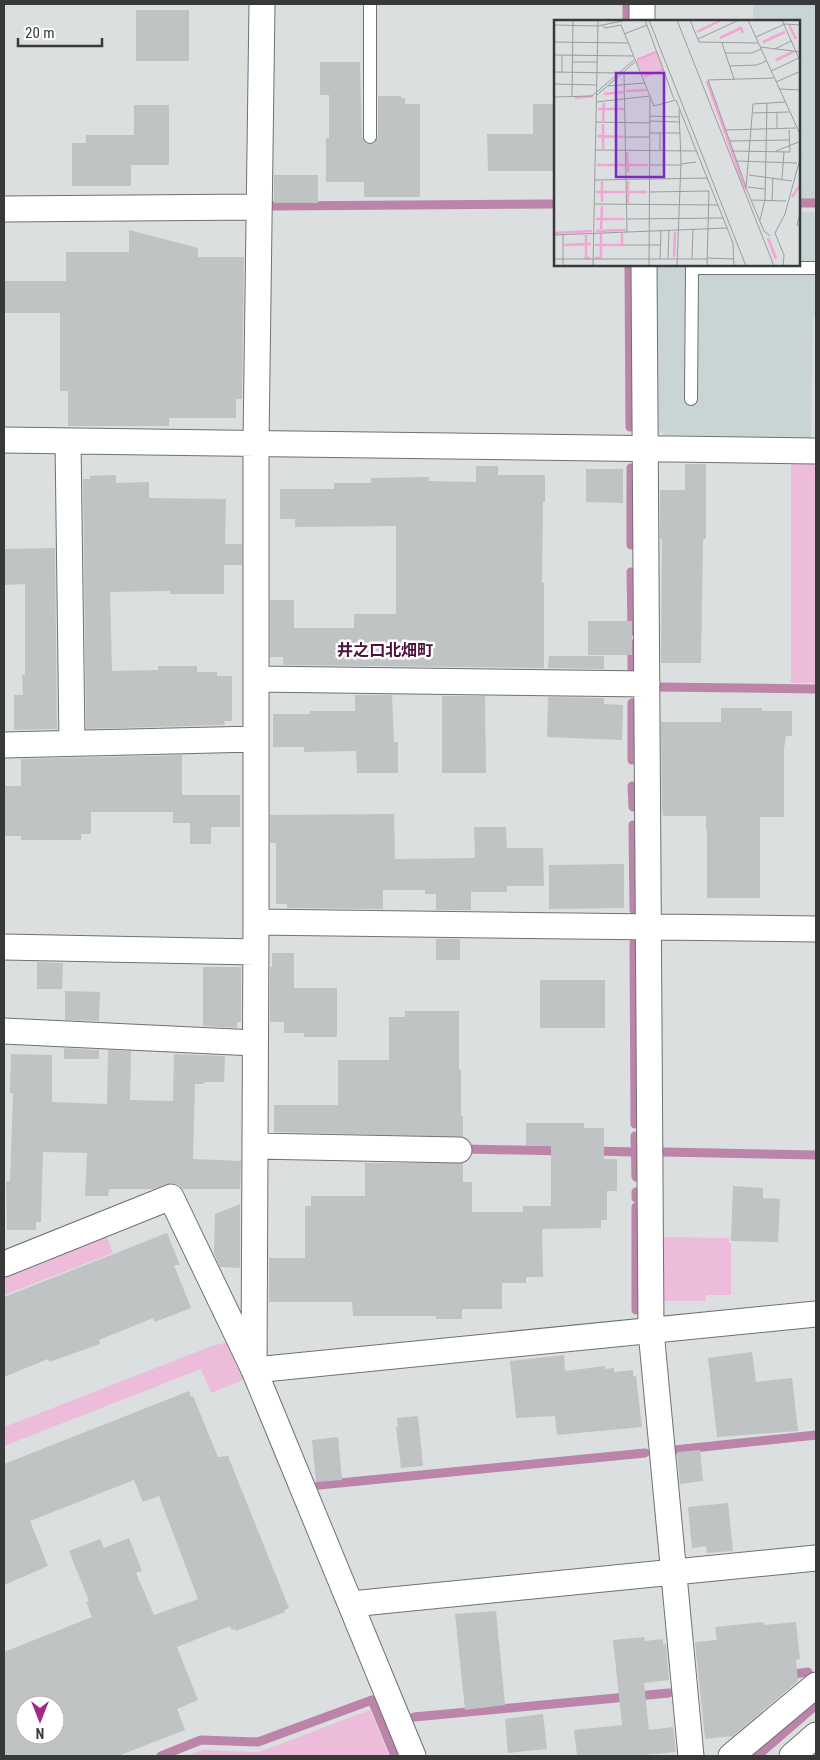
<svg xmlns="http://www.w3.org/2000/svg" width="820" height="1760" viewBox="0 0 820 1760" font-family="'Roboto Condensed','Noto Sans JP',sans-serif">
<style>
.built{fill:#c9d5d4}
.green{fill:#edbcdb}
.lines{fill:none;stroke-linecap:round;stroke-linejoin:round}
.stream{stroke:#bb84a8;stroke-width:9}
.building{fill:#c0c3c3;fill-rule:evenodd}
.service-casing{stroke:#6e7271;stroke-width:14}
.minor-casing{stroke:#6e7271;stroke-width:27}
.service{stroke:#fff;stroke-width:12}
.minor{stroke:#fff;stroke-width:25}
.labels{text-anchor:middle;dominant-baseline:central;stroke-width:5;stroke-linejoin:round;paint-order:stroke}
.quarter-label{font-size:16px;font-weight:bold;fill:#4a113a;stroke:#fff}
.inset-river{fill:none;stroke:#f3a4d7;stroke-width:2.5}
.inset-road{fill:none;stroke:#9a9d9d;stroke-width:1}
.view{fill:#7b2cbf;fill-opacity:0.15;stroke:#7b2cbf;stroke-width:2.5}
.inset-edge{fill:none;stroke:#383939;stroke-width:2.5}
</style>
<rect width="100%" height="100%" fill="#dbdfdf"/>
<path class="built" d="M 753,4 L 816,4 L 816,200 L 799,200 L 799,21 L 753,21 Z
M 799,212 L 816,212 L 816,318 L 813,318 L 811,438 L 665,435 L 655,427 L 654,265 L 799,265 Z"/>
<path class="green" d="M 791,461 L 816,461 L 816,683 L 791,683 Z
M 106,1235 L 113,1253 L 4,1295 L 4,1275 Z
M 659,1237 L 729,1238 L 729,1243 L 731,1243 L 731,1295 L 706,1295 L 706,1301 L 660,1301 Z
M 230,1341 L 245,1379 L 211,1393 L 201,1369 L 4,1446 L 4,1427 L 217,1344 L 218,1345 Z
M 370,1710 L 389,1756 L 186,1756 L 202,1750 L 259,1752 Z"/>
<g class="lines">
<path class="stream" d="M 627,4 L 627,21
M 799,203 L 816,203
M 273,206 L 555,204
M 629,265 L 630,427
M 631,468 L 631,545
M 631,572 L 632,631
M 632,644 L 632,669
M 658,687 L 816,689
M 632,703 L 632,760
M 632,786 L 633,807
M 633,825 L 634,910
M 634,943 L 635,1124
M 635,1136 L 636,1177
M 466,1149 L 563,1151
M 593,1151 L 635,1152
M 663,1152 L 816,1155
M 636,1192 L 636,1198
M 636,1207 L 636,1310
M 674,1450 L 816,1435
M 319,1485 L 645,1453
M 787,1675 L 808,1672
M 414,1717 L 669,1693
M 161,1756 L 201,1740 L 258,1742 L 372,1700 L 395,1756
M 757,1756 L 816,1705"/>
</g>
<path class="building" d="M 136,10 L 189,10 L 189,61 L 136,61 Z
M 320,62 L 360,62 L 362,137 L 366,144 L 374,144 L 378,137 L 378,96 L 401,96 L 401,98 L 405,98 L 405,104 L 420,104 L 420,197 L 364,197 L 364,182 L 326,182 L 326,138 L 329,138 L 329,95 L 320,95 Z
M 533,104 L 555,104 L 555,171 L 488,171 L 487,134 L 533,134 Z
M 134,105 L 169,105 L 169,165 L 131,165 L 131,186 L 72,186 L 72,143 L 86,143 L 86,135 L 134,135 Z
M 274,175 L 318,175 L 318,203 L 274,203 Z
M 129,230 L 198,248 L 198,257 L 244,257 L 242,399 L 236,399 L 236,418 L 169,418 L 169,426 L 68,426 L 68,391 L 60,391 L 60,313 L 4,313 L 4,281 L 66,281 L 66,252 L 129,252 Z
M 685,464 L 706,464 L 706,539 L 703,539 L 701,663 L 661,663 L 662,539 L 660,539 L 660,490 L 685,490 Z
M 476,466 L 498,466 L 498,475 L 545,475 L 545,502 L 543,502 L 542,583 L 544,583 L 544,668 L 283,665 L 283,657 L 270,657 L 270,600 L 294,600 L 294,628 L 354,628 L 354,614 L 396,614 L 396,526 L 295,527 L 295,519 L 280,519 L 280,489 L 334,489 L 334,483 L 371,483 L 371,478 L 429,477 L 429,481 L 476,482 Z
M 586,469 L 623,469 L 623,503 L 586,502 Z
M 116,475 L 116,483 L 149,482 L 149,498 L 226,499 L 225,544 L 242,544 L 242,565 L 224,565 L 224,594 L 170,594 L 170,591 L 110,592 L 112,671 L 158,670 L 158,666 L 197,666 L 197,672 L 217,672 L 217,676 L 232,676 L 232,721 L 224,721 L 225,725 L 86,729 L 83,479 L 90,479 L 90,476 Z
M 55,548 L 57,729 L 14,730 L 14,695 L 23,695 L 22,675 L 25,675 L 25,584 L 4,585 L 4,549 Z
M 588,621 L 632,621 L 632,655 L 588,655 Z
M 549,656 L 604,656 L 604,669 L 548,668 Z
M 355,695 L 392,695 L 394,742 L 398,742 L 398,773 L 357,773 L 356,751 L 304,752 L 304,747 L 273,747 L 273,714 L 310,714 L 310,711 L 355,711 Z
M 442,696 L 485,696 L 486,773 L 442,773 Z
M 548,697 L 604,698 L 604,704 L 623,705 L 622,740 L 547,737 Z
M 721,708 L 762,708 L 762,711 L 792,711 L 792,736 L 786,736 L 784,748 L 784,817 L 760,817 L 760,898 L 707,898 L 707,830 L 706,830 L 706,816 L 663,816 L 663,812 L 662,812 L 661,722 L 721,722 Z
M 182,755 L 182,795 L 240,795 L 240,827 L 211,827 L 211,844 L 190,844 L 190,823 L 173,823 L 173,812 L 91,812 L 91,834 L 81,834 L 81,840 L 21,840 L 21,836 L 4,836 L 4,786 L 21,786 L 21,759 Z
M 394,814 L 395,859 L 475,858 L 474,827 L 506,827 L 507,848 L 543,848 L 544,886 L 507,886 L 507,892 L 471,892 L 471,910 L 436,910 L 436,894 L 425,894 L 425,890 L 383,890 L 383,909 L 287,908 L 287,904 L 276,904 L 276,843 L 270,843 L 270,815 Z
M 624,864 L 624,908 L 549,909 L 549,865 Z
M 436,939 L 460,939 L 460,960 L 436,960 Z
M 272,953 L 294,953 L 294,988 L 337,988 L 337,1037 L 304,1037 L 304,1033 L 284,1033 L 284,1022 L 270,1022 L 270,967 L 272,967 Z
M 37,962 L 63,963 L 62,989 L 37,989 Z
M 203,967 L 241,967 L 241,1022 L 237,1022 L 237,1028 L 203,1026 Z
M 540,980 L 605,980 L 605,1028 L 540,1028 Z
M 65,991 L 100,992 L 99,1021 L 65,1020 Z
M 405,1011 L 459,1011 L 459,1070 L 461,1070 L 461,1116 L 463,1116 L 463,1137 L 274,1132 L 274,1105 L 338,1105 L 338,1060 L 389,1060 L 389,1017 L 405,1017 Z
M 64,1048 L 99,1050 L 99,1059 L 64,1059 Z
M 108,1050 L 131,1051 L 130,1100 L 173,1101 L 174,1054 L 225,1056 L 224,1082 L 205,1082 L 204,1084 L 195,1084 L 193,1159 L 241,1161 L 240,1189 L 182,1189 L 179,1185 L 172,1183 L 153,1189 L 109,1189 L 108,1196 L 85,1196 L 87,1153 L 43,1152 L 41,1222 L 36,1222 L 36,1230 L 7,1230 L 6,1181 L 10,1181 L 13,1093 L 10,1093 L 11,1054 L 52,1055 L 52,1102 L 107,1104 Z
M 526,1123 L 584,1123 L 584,1128 L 604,1128 L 604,1159 L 617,1159 L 617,1191 L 607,1191 L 607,1220 L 601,1220 L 601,1228 L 542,1229 L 543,1277 L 526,1277 L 526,1283 L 502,1283 L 502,1309 L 462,1309 L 462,1319 L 436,1319 L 436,1316 L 353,1316 L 352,1302 L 269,1302 L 269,1258 L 305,1258 L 305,1206 L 311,1206 L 311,1196 L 365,1196 L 365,1163 L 463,1163 L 463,1182 L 472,1182 L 472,1212 L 523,1212 L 523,1206 L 551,1206 L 551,1146 L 526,1146 Z
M 733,1186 L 763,1188 L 763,1198 L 780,1199 L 778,1242 L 731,1241 Z
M 240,1204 L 240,1268 L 220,1267 L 214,1253 L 215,1214 Z
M 167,1233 L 180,1265 L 174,1265 L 191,1308 L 155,1322 L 153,1318 L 99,1340 L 100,1344 L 49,1362 L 48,1359 L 4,1377 L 4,1297 Z
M 752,1352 L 756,1382 L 792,1378 L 798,1431 L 717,1437 L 708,1358 Z
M 564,1355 L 565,1371 L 605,1366 L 605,1369 L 614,1368 L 614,1372 L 633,1370 L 633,1376 L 636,1376 L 642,1427 L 557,1435 L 555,1416 L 516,1418 L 510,1361 Z
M 189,1391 L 191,1397 L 193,1396 L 218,1457 L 228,1456 L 289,1608 L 284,1610 L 285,1612 L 236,1631 L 235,1629 L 232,1630 L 230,1626 L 177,1647 L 198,1700 L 177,1709 L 185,1730 L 118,1756 L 4,1756 L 4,1652 L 92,1617 L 86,1602 L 89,1601 L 69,1551 L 100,1539 L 104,1548 L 129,1538 L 142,1571 L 136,1573 L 154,1615 L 198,1599 L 159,1496 L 143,1502 L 134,1480 L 30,1521 L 48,1566 L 4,1585 L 4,1464 ZM 25,1705 L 55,1705 L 55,1735 L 25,1735 Z
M 418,1416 L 423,1466 L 401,1468 L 396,1427 L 398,1427 L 397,1418 Z
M 338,1437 L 342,1480 L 316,1482 L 312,1440 Z
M 700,1450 L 703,1481 L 680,1484 L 677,1452 Z
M 728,1503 L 733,1551 L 707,1553 L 706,1546 L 692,1548 L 688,1507 Z
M 496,1611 L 505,1705 L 465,1710 L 455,1614 Z
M 763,1622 L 764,1625 L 796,1622 L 800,1659 L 796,1660 L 798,1681 L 733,1736 L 705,1739 L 695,1642 L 717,1640 L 715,1627 Z
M 644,1637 L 645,1641 L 663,1639 L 663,1645 L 666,1644 L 669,1680 L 644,1683 L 649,1730 L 673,1727 L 676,1752 L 633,1756 L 577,1756 L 574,1730 L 622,1725 L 613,1640 Z
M 543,1714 L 547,1749 L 508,1753 L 505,1719 Z"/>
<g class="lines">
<g class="service-casing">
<path id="service" d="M 370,137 L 370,4
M 691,399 L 692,268 L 816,268"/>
</g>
<g class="minor-casing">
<path id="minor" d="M 642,4 L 642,21
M 4,209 L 259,207
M 644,265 L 651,1331 L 691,1756
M 4,440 L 816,451
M 68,441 L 72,743
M 256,679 L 647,684
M 4,745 L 256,739
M 256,922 L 816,929
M 4,947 L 256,952
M 4,1031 L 255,1043
M 255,1146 L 459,1150
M 4,1264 L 171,1197 L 254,1370 L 413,1756
M 254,1370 L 256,922 L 256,443 L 262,4
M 254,1370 L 816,1314
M 351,1604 L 816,1558
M 731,1756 L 816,1685
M 792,1756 L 816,1735"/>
</g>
<use href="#service" class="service"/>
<use href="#minor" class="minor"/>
</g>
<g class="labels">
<g class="quarter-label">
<text x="385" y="650">井之口北畑町</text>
</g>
</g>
<g transform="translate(554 20)">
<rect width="246" height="246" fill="#dbdfdf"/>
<path d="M 104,33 L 110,49 L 89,56 L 82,41 Z" fill="#edbcdb"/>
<path class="inset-river" d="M 235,5 L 242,19M 143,12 L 167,0M 166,18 L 187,8 L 189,13M 209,22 L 231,12M 83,40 L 102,32M 222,40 L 239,32M 90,56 L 110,50M 153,61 L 191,169M 72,71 L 92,70M 50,74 L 70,72M 21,78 L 39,76M 44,89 L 71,89M 49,101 L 50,83M 43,116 L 71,117M 49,129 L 49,104M 73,132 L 74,152M 43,145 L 71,145M 73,145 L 94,145M 74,161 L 74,183M 42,172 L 71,172M 75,172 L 93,172M 238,177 L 247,164M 48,182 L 48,161M 42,199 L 71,199M 47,209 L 48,186M 42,211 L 72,210M 0,213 L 38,211M 32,215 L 32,238 L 36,238M 214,218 L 222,239M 10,225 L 37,224M 41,225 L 68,225 L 68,213M 120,237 L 121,212M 41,238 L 47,238 L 47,213"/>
<path class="inset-road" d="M 91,0 L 120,79M 95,0 L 192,246M 123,0 L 220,246M 136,0 L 145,22 L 204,23M 194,0 L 247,116M 228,0 L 247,43M 0,5 L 44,6 L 73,0M 48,5 L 51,8 L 67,5 L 100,86 L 122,80 L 179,223 L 180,246M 70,14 L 93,5M 202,17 L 231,4 L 247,5M 144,19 L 185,0M 0,22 L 74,23M 168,23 L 180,59M 206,27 L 247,32M 221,29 L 237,21M 171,33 L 198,33 L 207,29M 0,35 L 79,36M 18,42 L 43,42M 175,46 L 203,45 L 212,41M 217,51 L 245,38M 0,52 L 63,53M 8,52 L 8,35M 70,52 L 73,212M 222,62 L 247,51M 0,64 L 43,65M 54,66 L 90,63M 225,69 L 247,70M 43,75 L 81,42M 18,76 L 19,0M 0,77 L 38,76 L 80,40M 42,82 L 96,76M 223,92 L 223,108M 199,93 L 235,92M 95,96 L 125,97M 95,101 L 126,102M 42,102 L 95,103M 171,110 L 242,108M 95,113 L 126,113M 106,113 L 106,131M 72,117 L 95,117M 175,121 L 236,120M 42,130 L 143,131M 178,131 L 236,132 L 235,110M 222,131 L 247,121M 182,141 L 243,143M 127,144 L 142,142M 95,145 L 127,145M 195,155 L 238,161M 228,159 L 230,132M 41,160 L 154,158M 192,167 L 154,60 L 220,58M 194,167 L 211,169M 95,172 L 155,171M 197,180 L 232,181M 218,180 L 219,157M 41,184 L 164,185M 247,190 L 243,205 L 247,206M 73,199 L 169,198M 206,200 L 211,180 L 213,83M 9,214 L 9,246M 0,215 L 173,208M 216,216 L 210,211 L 192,168 L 199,84 L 231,82M 69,225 L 107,225M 114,238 L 115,211M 138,238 L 139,210M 153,238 L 180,239M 0,239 L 153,239M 106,239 L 107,211M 39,246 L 44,0M 95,246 L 96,78M 123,246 L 127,142 L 125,90M 153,246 L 155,171M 229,246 L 230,235 L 221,213 L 231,194 L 247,135"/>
<path class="view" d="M 62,53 L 110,53 L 110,157 L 62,157 Z"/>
<rect width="246" height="246" class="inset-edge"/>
</g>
<rect width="820" height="1760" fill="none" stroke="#383939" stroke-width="10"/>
<g transform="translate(40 1720) rotate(180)"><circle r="24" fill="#ffffff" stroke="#afb0b0"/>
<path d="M0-4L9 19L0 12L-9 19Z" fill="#a12981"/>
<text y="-8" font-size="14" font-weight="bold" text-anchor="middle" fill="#383939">N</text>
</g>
<path d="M18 38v8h84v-8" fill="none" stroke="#383939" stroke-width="2.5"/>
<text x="25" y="38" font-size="15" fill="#383939" stroke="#ffffff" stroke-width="4" paint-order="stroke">20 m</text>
</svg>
